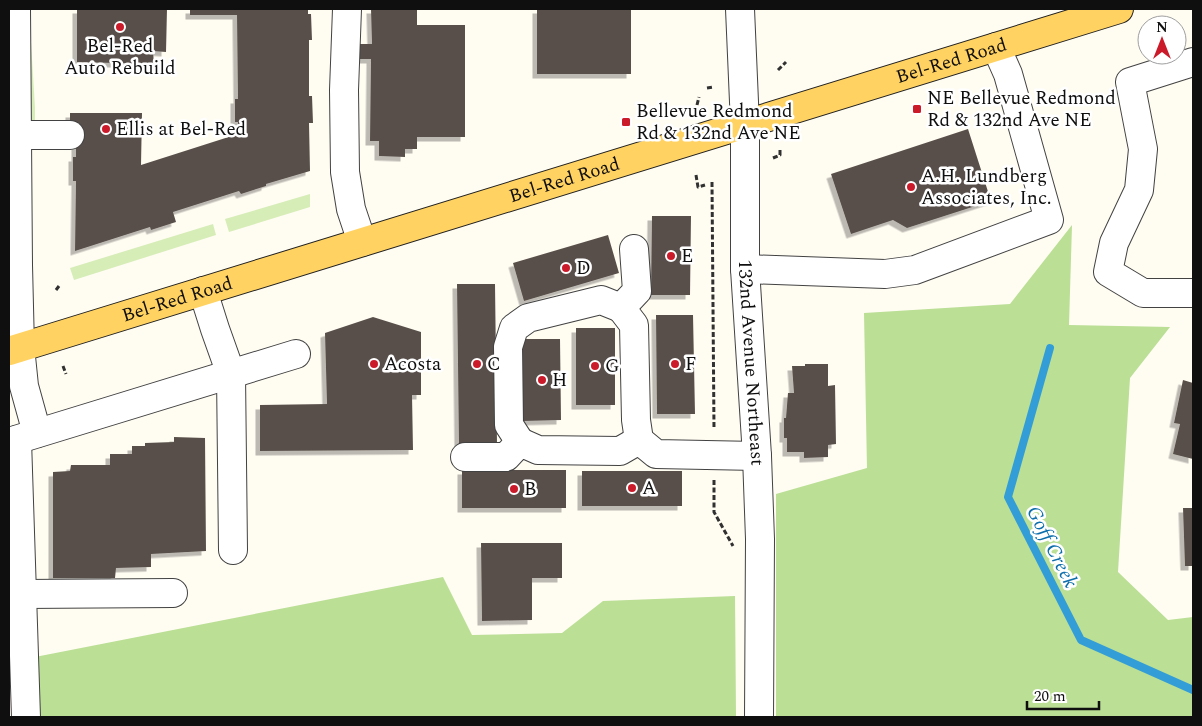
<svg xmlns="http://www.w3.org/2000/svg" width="1202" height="726" viewBox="0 0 1202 726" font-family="Spectral,serif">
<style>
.green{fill:#d6edb7}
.forest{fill:#badf95}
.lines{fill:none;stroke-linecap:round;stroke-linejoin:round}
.stream{stroke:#339dd8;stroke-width:8}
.building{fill:#59504b;filter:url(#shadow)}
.minor-casing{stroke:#424242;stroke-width:30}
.major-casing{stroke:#202020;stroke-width:30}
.path{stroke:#313131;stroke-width:3;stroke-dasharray:5 2.5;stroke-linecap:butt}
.minor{stroke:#fff;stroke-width:28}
.major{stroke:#ffd262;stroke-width:28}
.poi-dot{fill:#cb1b2b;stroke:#fff;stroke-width:2}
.labels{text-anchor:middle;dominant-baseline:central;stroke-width:5;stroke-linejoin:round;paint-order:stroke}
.poi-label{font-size:19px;fill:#0f0f0f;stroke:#fff;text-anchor:start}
.street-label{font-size:19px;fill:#0f0f0f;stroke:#fff}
.water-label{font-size:20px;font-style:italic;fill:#0d6eac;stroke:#fff}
</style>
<defs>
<filter id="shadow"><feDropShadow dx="-4.5" dy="4.5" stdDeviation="0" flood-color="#0004"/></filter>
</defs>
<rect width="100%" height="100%" fill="#fffcf2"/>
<path class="green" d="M 26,9 L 29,9 L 35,108 L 35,127 L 32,122 Z
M 310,194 L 310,207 L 229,232 L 225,219 Z
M 213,224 L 216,235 L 74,280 L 70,268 Z"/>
<path class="forest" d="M 1072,225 L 1069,325 L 1170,327 L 1130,378 L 1118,572 L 1168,620 L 1193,617 L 1193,717 L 776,717 L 776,494 L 867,468 L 864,313 L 1010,304 Z
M 443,577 L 472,635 L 562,633 L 603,601 L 735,596 L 736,717 L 38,717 L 35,657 Z"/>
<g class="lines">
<path class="stream" d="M 1050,348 L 1008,497 L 1081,640 L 1193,690"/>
</g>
<path class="building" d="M 77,9 L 167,9 L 166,52 L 153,51 L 154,64 L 77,62 Z
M 190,9 L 308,9 L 308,14 L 311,14 L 312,40 L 309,40 L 309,96 L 312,96 L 313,123 L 309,123 L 310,171 L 266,184 L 266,186 L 241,194 L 239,191 L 173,212 L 176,222 L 151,230 L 150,227 L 75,251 L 76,181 L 73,181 L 73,157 L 76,157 L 76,145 L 70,145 L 70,113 L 142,113 L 141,165 L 238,134 L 238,122 L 235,122 L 235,99 L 238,99 L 237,15 L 190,15 Z
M 371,9 L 417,9 L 417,25 L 465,25 L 465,137 L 417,137 L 417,149 L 405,149 L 405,157 L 379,156 L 379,141 L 370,141 L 371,59 L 349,59 L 349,44 L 372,44 Z
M 537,9 L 631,9 L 631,74 L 537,74 Z
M 968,129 L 991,201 L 907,228 L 893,220 L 851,234 L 831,174 Z
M 652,216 L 691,216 L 690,295 L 651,295 Z
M 608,235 L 619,273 L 524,301 L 513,263 Z
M 457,284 L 495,284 L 497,444 L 459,445 Z
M 656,315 L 693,315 L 695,414 L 657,414 Z
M 373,317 L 421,332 L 421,395 L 412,395 L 413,450 L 260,451 L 260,405 L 327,404 L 325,333 Z
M 576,328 L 615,328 L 615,405 L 576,405 Z
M 522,339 L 560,339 L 561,420 L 523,421 Z
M 805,364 L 828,364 L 828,386 L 835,385 L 836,444 L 828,445 L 828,457 L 804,458 L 804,452 L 787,452 L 787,438 L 784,438 L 784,418 L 786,418 L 788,393 L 794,393 L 792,366 L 805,366 Z
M 1183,380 L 1193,383 L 1193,459 L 1173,454 L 1180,424 L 1174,423 Z
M 174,437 L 205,438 L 206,551 L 151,554 L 151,567 L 116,568 L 115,578 L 53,578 L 53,472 L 70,471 L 71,465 L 110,465 L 110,454 L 132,454 L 132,446 L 145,446 L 145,443 L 174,442 Z
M 462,470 L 566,470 L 566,508 L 462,508 Z
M 582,471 L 682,471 L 682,506 L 582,506 Z
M 1183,508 L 1193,508 L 1193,566 L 1185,566 Z
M 481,543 L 562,543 L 562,578 L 532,578 L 532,620 L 482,621 Z"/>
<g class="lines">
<g class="minor-casing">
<g id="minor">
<path d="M 16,9 L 18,265 L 20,347 L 24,386 L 37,433"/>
<path d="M 347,9 L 344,90 L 345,172 L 351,209 L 362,242"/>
<path id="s1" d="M 740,9 L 745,125 L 745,269 L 757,456 L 760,539 L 759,717"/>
<path d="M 1193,62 L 1130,82 L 1143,149 L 1139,190 L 1114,243 L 1108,272 L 1143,293 L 1193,293"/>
<path d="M 17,135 L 70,135"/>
<path d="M 634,249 L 637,291 L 621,308 L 634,325 L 636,420 L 639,440"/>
<path d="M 745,269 L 885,274 L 915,270 L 1049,220 L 1008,74 L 996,47"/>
<path d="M 203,291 L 215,329 L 231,374 L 233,550"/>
<path d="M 17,440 L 26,717"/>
<path d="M 9,442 L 296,354"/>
<path d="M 520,442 L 509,425 L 508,347 L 514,328 L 528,318 L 601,300 L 621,308"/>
<path d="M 465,457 L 506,457 L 520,442 L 538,450 L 620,451 L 639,440 L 656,454 L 757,456"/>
<path d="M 23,594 L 173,593"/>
</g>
</g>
<g class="major-casing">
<g id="major">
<path id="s2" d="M 9,351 L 1119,9"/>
</g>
</g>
<path class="path" d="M 778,70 L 786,62
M 707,88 L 713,87
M 697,105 L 699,97
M 773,158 L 780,155 L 780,148
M 696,175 L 698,187 L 705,185
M 712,182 L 714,429
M 56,290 L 59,286
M 63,366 L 66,374
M 714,480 L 714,512 L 733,546"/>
<use href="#minor" class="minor"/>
<use href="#major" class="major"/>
</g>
<g class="poi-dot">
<circle cx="120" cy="27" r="5"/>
<rect x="912" y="104" width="10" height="10" rx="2.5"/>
<rect x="621" y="117" width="10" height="10" rx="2.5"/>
<circle cx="106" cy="129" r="5"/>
<circle cx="911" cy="187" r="5"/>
<circle cx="671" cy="256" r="5"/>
<circle cx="566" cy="268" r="5"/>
<circle cx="374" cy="364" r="5"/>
<circle cx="477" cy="364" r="5"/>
<circle cx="675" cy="364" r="5"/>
<circle cx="595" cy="366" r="5"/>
<circle cx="542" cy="380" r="5"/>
<circle cx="632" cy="488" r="5"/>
<circle cx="514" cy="489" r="5"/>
</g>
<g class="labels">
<g class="poi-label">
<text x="120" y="46" text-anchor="middle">Bel-Red<tspan x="120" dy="22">Auto Rebuild</tspan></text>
<text x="927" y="98">NE Bellevue Redmond<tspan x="927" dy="22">Rd &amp; 132nd Ave NE</tspan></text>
<text x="636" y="111">Bellevue Redmond<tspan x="636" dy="22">Rd &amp; 132nd Ave NE</tspan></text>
<text x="116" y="129">Ellis at Bel-Red</text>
<text x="921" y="176">A.H. Lundberg<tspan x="921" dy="22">Associates, Inc.</tspan></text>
<text x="681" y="256">E</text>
<text x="576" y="268">D</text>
<text x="384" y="364">Acosta</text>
<text x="487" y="364">C</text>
<text x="685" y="364">F</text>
<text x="605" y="366">G</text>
<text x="552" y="380">H</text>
<text x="642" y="488">A</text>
<text x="524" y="489">B</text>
</g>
<g class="street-label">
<text stroke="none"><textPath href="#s2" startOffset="986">Bel-Red Road</textPath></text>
<text stroke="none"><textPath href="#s2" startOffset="581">Bel-Red Road</textPath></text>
<text stroke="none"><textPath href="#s2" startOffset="176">Bel-Red Road</textPath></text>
<text stroke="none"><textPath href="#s1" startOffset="354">132nd Avenue Northeast</textPath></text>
</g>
<g class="water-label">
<text transform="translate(1052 547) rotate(63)">Goff Creek</text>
</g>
</g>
<rect width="1202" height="726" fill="none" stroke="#0f0f0f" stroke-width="20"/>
<g transform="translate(1162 40)"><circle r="24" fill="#ffffff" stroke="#9f9f9f"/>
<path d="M0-4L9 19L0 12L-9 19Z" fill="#cb1b2b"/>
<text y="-8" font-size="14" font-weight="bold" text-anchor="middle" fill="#0f0f0f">N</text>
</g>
<path d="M1027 701v8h72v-8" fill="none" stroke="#0f0f0f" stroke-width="2.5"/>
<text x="1034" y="701" font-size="15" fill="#0f0f0f" stroke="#ffffff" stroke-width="4" paint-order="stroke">20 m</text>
</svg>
